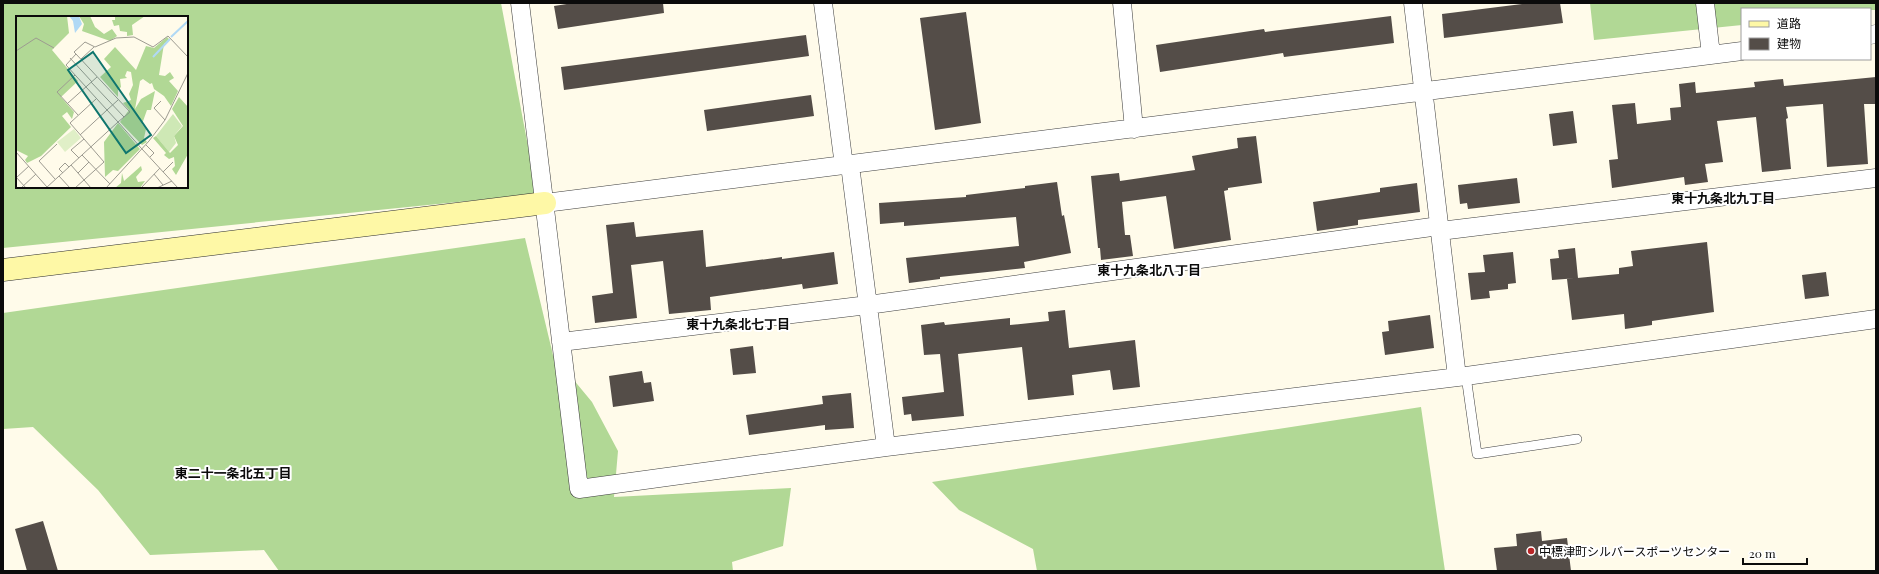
<svg xmlns="http://www.w3.org/2000/svg" width="1879" height="574" viewBox="0 0 1879 574" font-family="'Playfair Display','Noto Sans JP',serif">
<style>
.forest{fill:#b1d895;fill-rule:evenodd}
.building{fill:#544d48}
.lines{fill:none;stroke-linecap:round;stroke-linejoin:round}
.lane-casing{stroke:#3e3e3e;stroke-width:10}
.street-casing{stroke:#3e3e3e;stroke-width:19}
.secondary-casing{stroke:#2d2d2d;stroke-width:23}
.lane{stroke:#fff;stroke-width:9}
.street{stroke:#fff;stroke-width:18}
.secondary{stroke:#fef8a6;stroke-width:22}
.poi-dot{fill:#b92627;stroke:#fff;stroke-width:1.5}
.labels{text-anchor:middle;dominant-baseline:central;stroke-width:4;stroke-linejoin:round;paint-order:stroke}
.poi-label{font-size:12px;fill:#0b0b0b;stroke:#fff;text-anchor:start}
.neighbourhood-label{font-size:13px;font-weight:bold;fill:#0b0b0b;stroke:#fff}
.inset-river{fill:none;stroke:#b0d9f5;stroke-width:2}
.inset-road{fill:none;stroke:#9d9b91;stroke-width:1}
.view{fill:#0f766e;fill-opacity:0.15;stroke:#0f766e;stroke-width:2}
.inset-edge{fill:none;stroke:#0b0b0b;stroke-width:2}
</style>
<rect width="100%" height="100%" fill="#fffbea"/>
<path class="forest" d="M 3,3 L 501,3 L 537,194 L 3,248 ZM 17,17 L 187,17 L 187,187 L 17,187 Z
M 1590,3 L 1876,3 L 1876,10 L 1742,9 L 1742,25 L 1594,40 Z
M 525,238 L 553,355 L 592,402 L 618,451 L 614,497 L 791,488 L 783,546 L 732,562 L 733,571 L 279,571 L 264,550 L 150,555 L 98,490 L 33,427 L 3,429 L 3,313 Z
M 1421,407 L 1445,571 L 1037,571 L 1033,549 L 959,510 L 932,482 Z"/>
<path class="building" d="M 573,3 L 663,3 L 664,13 L 558,29 L 554,6 Z
M 1530,3 L 1560,3 L 1563,23 L 1444,38 L 1442,14 Z
M 966,12 L 981,123 L 935,130 L 920,18 Z
M 1391,16 L 1394,43 L 1284,57 L 1283,53 L 1160,72 L 1156,45 L 1264,29 L 1265,32 Z
M 806,35 L 809,56 L 564,90 L 561,67 Z
M 1876,77 L 1876,104 L 1864,104 L 1868,164 L 1827,167 L 1823,104 L 1786,107 L 1788,118 L 1786,119 L 1791,169 L 1762,172 L 1756,117 L 1717,121 L 1723,162 L 1705,164 L 1708,182 L 1685,185 L 1684,177 L 1612,188 L 1609,160 L 1618,159 L 1612,105 L 1635,103 L 1637,124 L 1671,120 L 1670,108 L 1681,107 L 1679,84 L 1695,82 L 1696,93 L 1755,87 L 1754,82 L 1783,79 L 1784,86 Z
M 811,95 L 814,116 L 707,131 L 704,110 Z
M 1573,111 L 1577,143 L 1553,146 L 1549,114 Z
M 1256,136 L 1262,183 L 1228,188 L 1228,190 L 1224,191 L 1231,240 L 1174,249 L 1166,196 L 1122,202 L 1125,235 L 1130,235 L 1133,256 L 1101,260 L 1100,248 L 1098,248 L 1091,176 L 1119,173 L 1120,181 L 1195,170 L 1192,156 L 1238,148 L 1237,138 Z
M 1517,178 L 1520,203 L 1468,209 L 1467,203 L 1460,204 L 1458,185 Z
M 1057,182 L 1062,216 L 1064,215 L 1071,253 L 1024,262 L 1025,268 L 940,277 L 940,279 L 909,283 L 906,258 L 1019,246 L 1016,217 L 904,226 L 904,222 L 880,224 L 879,203 L 966,197 L 966,195 L 1025,188 L 1025,186 Z
M 1417,183 L 1420,212 L 1358,220 L 1358,225 L 1317,231 L 1313,202 L 1380,192 L 1380,188 Z
M 634,222 L 636,237 L 703,230 L 706,267 L 782,257 L 782,259 L 834,252 L 838,284 L 803,289 L 802,284 L 710,297 L 711,310 L 669,314 L 663,261 L 631,265 L 637,318 L 595,323 L 592,296 L 613,293 L 606,225 Z
M 1707,242 L 1714,312 L 1652,321 L 1652,325 L 1625,329 L 1624,314 L 1572,320 L 1567,279 L 1619,274 L 1619,268 L 1633,266 L 1631,251 Z
M 1575,248 L 1578,278 L 1552,280 L 1550,259 L 1559,258 L 1558,250 Z
M 1513,252 L 1516,283 L 1508,284 L 1508,289 L 1489,291 L 1490,298 L 1471,300 L 1468,273 L 1485,272 L 1483,255 Z
M 1826,272 L 1829,296 L 1805,299 L 1802,275 Z
M 1065,310 L 1069,348 L 1135,340 L 1140,387 L 1113,390 L 1110,370 L 1072,375 L 1074,395 L 1028,400 L 1022,347 L 958,354 L 964,416 L 912,421 L 911,414 L 904,415 L 902,397 L 944,392 L 940,354 L 924,355 L 921,325 L 944,322 L 945,325 L 1010,318 L 1010,325 L 1049,321 L 1048,312 Z
M 1430,315 L 1434,348 L 1385,355 L 1382,332 L 1389,331 L 1388,321 Z
M 753,346 L 756,373 L 733,375 L 730,349 Z
M 642,371 L 644,383 L 651,382 L 654,401 L 613,407 L 609,376 Z
M 851,393 L 854,428 L 825,430 L 825,425 L 749,435 L 746,415 L 823,404 L 822,396 Z
M 43,521 L 58,571 L 27,571 L 15,529 Z
M 1541,531 L 1542,541 L 1567,538 L 1571,571 L 1497,571 L 1494,548 L 1517,546 L 1516,534 Z"/>
<g class="lines">
<g class="lane-casing">
<path id="lane" d="M 1466,376 L 1477,454 L 1577,439"/>
</g>
<g class="street-casing">
<path id="street" d="M 520,3 L 579,489 L 886,447 L 1466,376 L 1876,319
M 823,3 L 844,166
M 1122,3 L 1134,129
M 1413,3 L 1457,377
M 1705,3 L 1711,55
M 1870,35 L 1876,34
M 850,165 L 886,447
M 545,203 L 1742,51
M 1440,231 L 1876,178
M 561,342 L 868,305 L 1439,226"/>
</g>
<g class="secondary-casing">
<path id="secondary" d="M 3,270 L 545,203"/>
</g>
<use href="#lane" class="lane"/>
<use href="#street" class="street"/>
<use href="#secondary" class="secondary"/>
</g>
<circle class="poi-dot" cx="1531" cy="551" r="4"/>
<g class="labels">
<g class="poi-label">
<text x="1539" y="551">中標津町シルバースポーツセンター</text>
</g>
<g class="neighbourhood-label">
<text x="1723" y="197">東十九条北九丁目</text>
<text x="1149" y="269">東十九条北八丁目</text>
<text x="738" y="323">東十九条北七丁目</text>
<text x="233" y="472">東二十一条北五丁目</text>
</g>
</g>
<g transform="translate(16 16)">
<rect width="172" height="172" fill="#fffbea"/>
<path d="M 157,98 L 166,110 L 158,120 L 160,127 L 153,136 L 140,120 Z" fill="#cee8b5"/>
<path d="M 0,0 L 51,0 L 53,17 L 36,34 L 62,65 L 45,81 L 58,96 L 56,103 L 51,96 L 46,100 L 55,111 L 25,140 L 11,147 L 9,144 L 12,140 L 0,134 ZM 63,0 L 74,0 L 79,11 L 88,18 L 96,13 L 101,20 L 94,25 L 66,15 L 68,8 ZM 99,0 L 129,0 L 116,9 L 117,19 L 111,20 L 111,16 L 104,15 L 103,9 L 98,10 L 96,4 L 99,4 ZM 151,21 L 154,24 L 148,28 L 143,59 L 149,60 L 154,56 L 158,62 L 153,65 L 162,75 L 155,90 L 148,80 L 138,73 L 136,67 L 134,68 L 127,63 L 124,65 L 119,93 L 125,83 L 139,75 L 135,94 L 131,94 L 126,108 L 130,113 L 128,122 L 131,126 L 126,129 L 104,106 L 113,94 L 107,87 L 115,84 L 113,78 L 117,69 L 115,56 L 111,55 L 109,60 L 111,62 L 104,63 L 105,71 L 102,74 L 102,81 L 84,61 L 95,51 L 88,43 L 99,31 L 120,54 L 130,30 L 138,32 ZM 163,81 L 172,91 L 172,138 L 160,159 L 156,153 L 159,150 L 158,141 L 153,143 L 148,139 L 150,137 L 137,122 L 140,120 L 154,137 L 162,129 L 158,120 L 167,110 L 156,93 ZM 102,107 L 124,133 L 102,155 L 97,154 L 89,161 L 88,126 ZM 125,150 L 126,154 L 120,161 L 122,166 L 129,165 L 124,172 L 99,172 L 105,167 L 106,157 L 108,165 Z" fill="#b1d895"/>
<path d="M 58,113 L 65,122 L 49,136 L 41,126 Z" fill="#e0efc7"/>
<path d="M 53,0 L 63,0 L 66,8 L 59,17 L 57,5 Z" fill="#b0d9f5"/>
<path class="inset-river" d="M 155,21 L 172,5M 137,41 L 154,23"/>
<path class="inset-road" d="M 0,35 L 20,22 L 38,32M 60,38 L 58,36 L 69,26 L 79,31 L 100,22 L 118,21 L 137,31 L 152,20 L 172,41M 54,42 L 76,66M 65,43 L 78,31M 59,59 L 41,76 L 62,99M 75,66 L 108,101M 145,85 L 138,92 L 149,104M 52,87 L 81,61M 91,94 L 102,84M 64,119 L 91,94M 130,129 L 138,137 L 134,141M 75,131 L 54,107 L 80,83M 0,136 L 31,171M 66,139 L 94,168M 63,142 L 55,134 L 68,123M 55,149 L 75,172M 147,156 L 157,146M 47,157 L 43,153 L 49,147 L 53,151M 62,157 L 73,146M 138,158 L 147,169M 43,160 L 54,172M 0,161 L 10,172M 0,162 L 13,150M 39,163 L 23,145 L 41,128M 5,172 L 20,158M 30,172 L 102,106 L 114,96 L 60,38 L 50,49 L 91,94 L 102,106 L 125,132 L 126,133 L 162,172M 59,172 L 88,146 L 75,131M 90,172 L 133,125 L 149,104 L 172,57M 125,172 L 144,152M 141,172 L 156,165"/>
<path class="view" d="M 77,36 L 135,119 L 110,137 L 52,54 Z"/>
<rect width="172" height="172" class="inset-edge"/>
</g>
<rect width="1879" height="574" fill="none" stroke="#0b0b0b" stroke-width="8"/>
<rect x="1741" y="8" width="130" height="52" fill="#ffffff" stroke="#9d9d9d"/>
<rect x="1749" y="21" width="20" height="6" fill="#fef8a6" stroke="#9d9d9d"/>
<text x="1777" y="28" font-size="12" fill="#0b0b0b">道路</text>
<rect x="1749" y="38" width="20" height="12" fill="#544d48" stroke="#9d9d9d"/>
<text x="1777" y="48" font-size="12" fill="#0b0b0b">建物</text>
<path d="M1743 558v6h64v-6" fill="none" stroke="#0b0b0b" stroke-width="2"/>
<text x="1749" y="558" font-size="12" fill="#0b0b0b" stroke="#ffffff" stroke-width="3" paint-order="stroke">20 m</text>
</svg>
